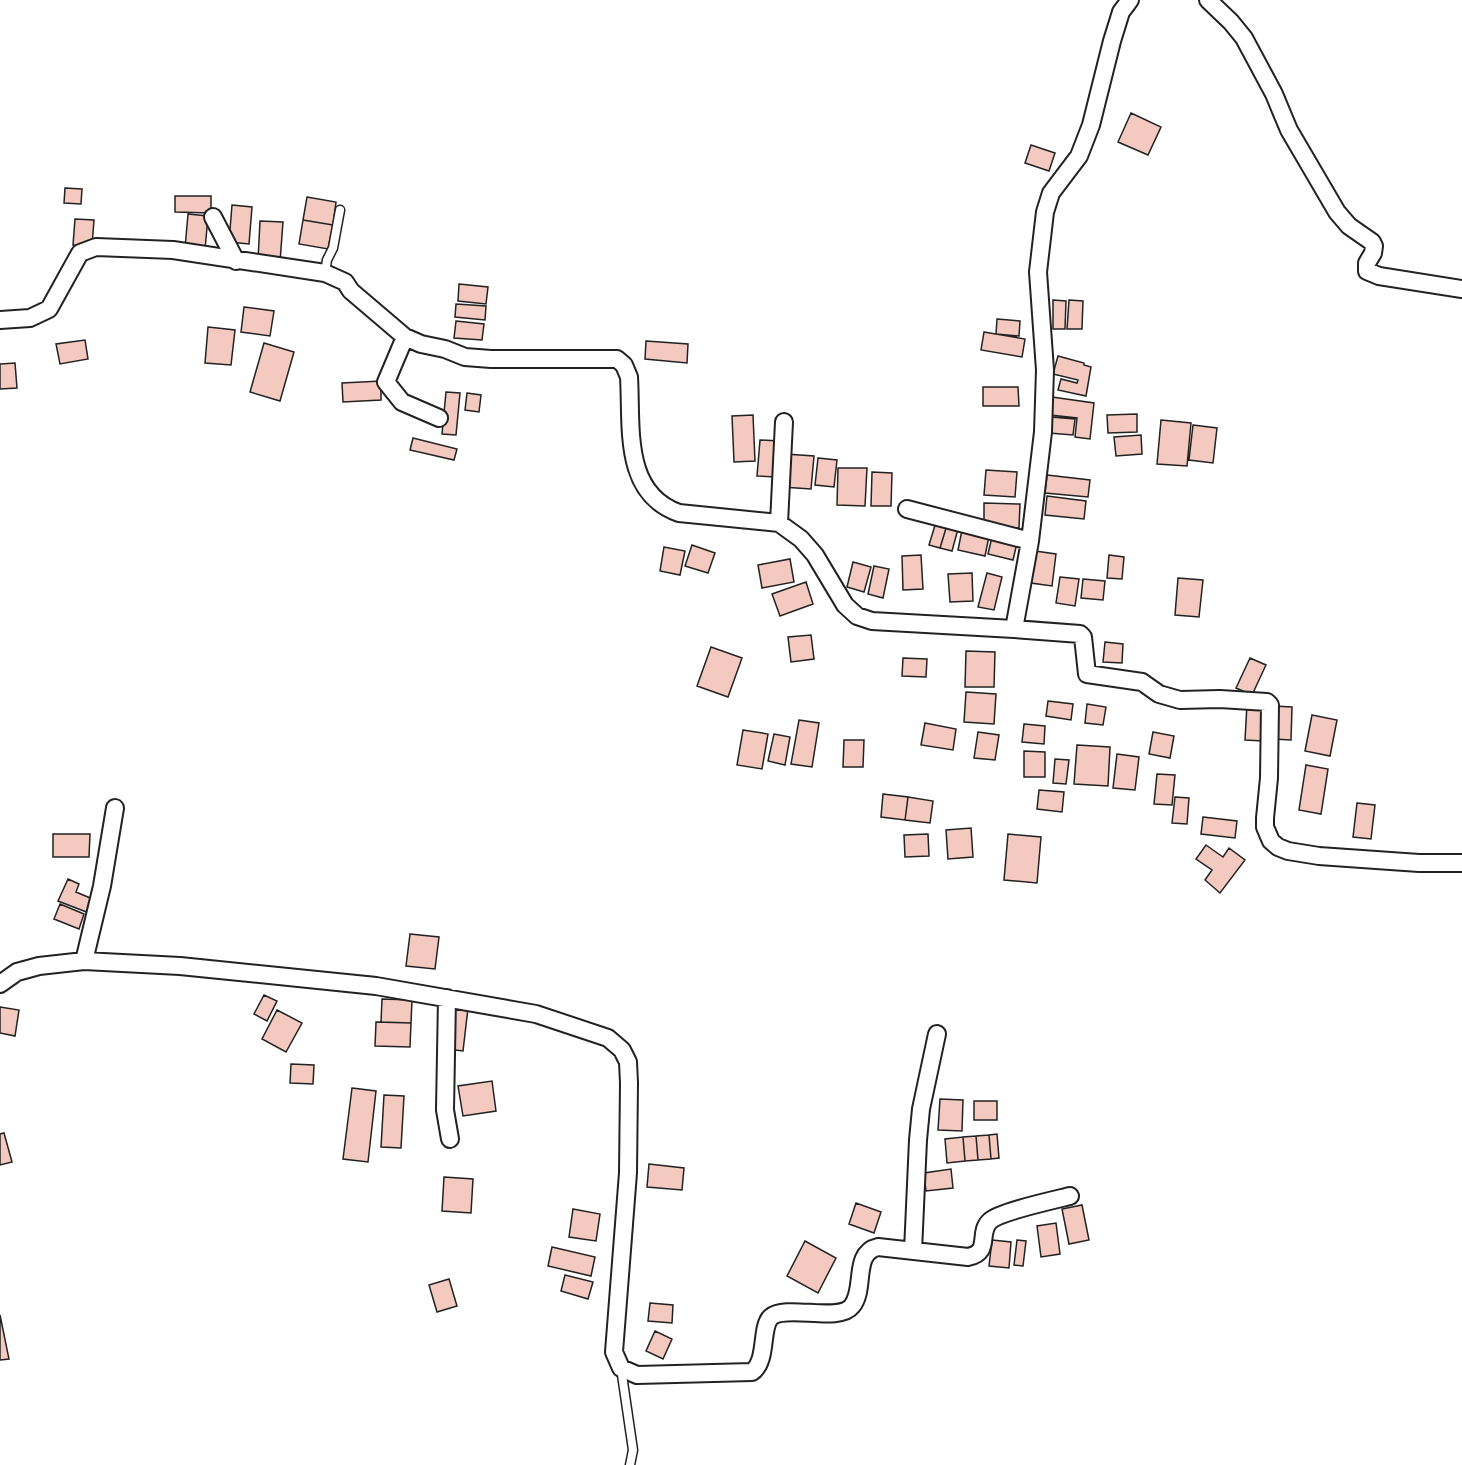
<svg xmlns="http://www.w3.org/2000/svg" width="1462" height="1465" viewBox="0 0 1462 1465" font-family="'Noto Sans',sans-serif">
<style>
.building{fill:#f3c9c0;stroke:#222;stroke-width:1.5}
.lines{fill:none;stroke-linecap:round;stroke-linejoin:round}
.lane-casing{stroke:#222;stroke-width:11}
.street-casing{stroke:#222;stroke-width:20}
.lane{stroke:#fff;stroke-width:8}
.street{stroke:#fff;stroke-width:16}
</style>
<rect width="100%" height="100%" fill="#fff"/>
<path class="building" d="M 1131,113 L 1161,127 L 1148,155 L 1118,142 Z
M 1031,145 L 1055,153 L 1049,171 L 1025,163 Z
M 65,188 L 82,189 L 81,204 L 64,203 Z
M 175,196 L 211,196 L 211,213 L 175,212 Z
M 307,197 L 336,202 L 333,225 L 303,220 Z
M 232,205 L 252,207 L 249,244 L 229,242 Z
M 188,214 L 208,216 L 205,250 L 185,248 Z
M 75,219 L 94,220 L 92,246 L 73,245 Z
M 303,220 L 333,225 L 328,249 L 299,244 Z
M 260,221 L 283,222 L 280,262 L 258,260 Z
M 459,284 L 488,287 L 486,304 L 458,301 Z
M 1053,300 L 1066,301 L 1065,329 L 1053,329 Z
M 1069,300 L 1083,301 L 1082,329 L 1067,329 Z
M 456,304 L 486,306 L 485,320 L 455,317 Z
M 244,307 L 274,311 L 270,336 L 241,332 Z
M 997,319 L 1020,321 L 1019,336 L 996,334 Z
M 456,321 L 484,324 L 482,340 L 454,338 Z
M 208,327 L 235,330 L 231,365 L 205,363 Z
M 984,332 L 1025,339 L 1022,357 L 981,350 Z
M 85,340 L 88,359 L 60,364 L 56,344 Z
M 646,341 L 688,344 L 687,363 L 645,359 Z
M 264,343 L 294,352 L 280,401 L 250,392 Z
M 1058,356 L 1084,363 L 1084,365 L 1091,367 L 1086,396 L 1058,390 L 1061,379 L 1077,383 L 1078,380 L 1053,374 Z
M 15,363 L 17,388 L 0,389 L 0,364 Z
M 381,381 L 381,400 L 343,402 L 342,383 Z
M 983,387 L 1018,387 L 1019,406 L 983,406 Z
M 446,392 L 460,393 L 456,435 L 442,434 Z
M 467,393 L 481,395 L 479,412 L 465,410 Z
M 1052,397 L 1094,403 L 1090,439 L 1075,437 L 1077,418 L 1050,415 Z
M 1137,414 L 1137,432 L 1108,433 L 1107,415 Z
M 753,415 L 755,461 L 734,462 L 732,416 Z
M 1051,417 L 1075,419 L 1073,435 L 1049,433 Z
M 1161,420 L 1191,423 L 1187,466 L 1157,464 Z
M 1193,425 L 1217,428 L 1213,463 L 1189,460 Z
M 1141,435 L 1142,454 L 1116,456 L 1114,437 Z
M 413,438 L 457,449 L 454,460 L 410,450 Z
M 760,440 L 779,441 L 776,477 L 757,476 Z
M 785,454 L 814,456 L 811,489 L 782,487 Z
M 818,458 L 837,460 L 834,487 L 815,485 Z
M 838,468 L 867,468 L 865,506 L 837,505 Z
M 986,470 L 1017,472 L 1015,497 L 984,495 Z
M 872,472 L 892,473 L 891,506 L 871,506 Z
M 1047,475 L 1090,480 L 1088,497 L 1045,493 Z
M 1047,496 L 1086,501 L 1084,519 L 1045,515 Z
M 984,503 L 1020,504 L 1019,528 L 984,527 Z
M 936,522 L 947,525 L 940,548 L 929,545 Z
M 947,525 L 958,529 L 952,551 L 940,548 Z
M 962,530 L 989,536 L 985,556 L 958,550 Z
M 992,537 L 1017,543 L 1013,560 L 988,554 Z
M 692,545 L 715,553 L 708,573 L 685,566 Z
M 664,547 L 685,551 L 680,575 L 660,571 Z
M 1035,551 L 1056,554 L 1052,586 L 1031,583 Z
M 921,555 L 923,589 L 903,590 L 902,556 Z
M 1109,555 L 1124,557 L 1122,579 L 1107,578 Z
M 790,559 L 794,582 L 762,588 L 758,565 Z
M 853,562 L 871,567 L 864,592 L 847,587 Z
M 874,566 L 889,569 L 883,598 L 868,594 Z
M 972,573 L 973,601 L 950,602 L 948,574 Z
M 987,573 L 1002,577 L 994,610 L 978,607 Z
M 1060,577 L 1079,579 L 1075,606 L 1056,603 Z
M 1178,578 L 1203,580 L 1199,617 L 1175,615 Z
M 1083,579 L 1105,581 L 1103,600 L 1081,598 Z
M 806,582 L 813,604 L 780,616 L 772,594 Z
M 811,635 L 814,659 L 791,662 L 788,637 Z
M 1105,642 L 1123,644 L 1122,663 L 1103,662 Z
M 711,647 L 742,658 L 728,697 L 697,686 Z
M 966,651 L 995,652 L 994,687 L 965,687 Z
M 903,658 L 927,659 L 926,677 L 902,676 Z
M 1250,658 L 1266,665 L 1252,695 L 1236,688 Z
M 966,692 L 996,694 L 994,724 L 964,722 Z
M 1048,701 L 1073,704 L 1071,720 L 1046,716 Z
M 1087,704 L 1106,707 L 1103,725 L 1085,723 Z
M 1247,704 L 1265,705 L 1263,741 L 1245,740 Z
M 1274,706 L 1292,707 L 1291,740 L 1273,739 Z
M 1312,715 L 1337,720 L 1330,756 L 1305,751 Z
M 799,720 L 819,723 L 812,767 L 791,764 Z
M 925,723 L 956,729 L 953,750 L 921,745 Z
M 1024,724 L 1045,726 L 1044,744 L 1022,742 Z
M 743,730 L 768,734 L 762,769 L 737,765 Z
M 978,732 L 999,735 L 995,760 L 974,758 Z
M 1153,732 L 1174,736 L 1170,758 L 1149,754 Z
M 774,734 L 790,737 L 785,765 L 768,761 Z
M 844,740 L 864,740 L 863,767 L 843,767 Z
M 1077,745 L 1110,747 L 1108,786 L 1074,784 Z
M 1024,751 L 1045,752 L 1045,777 L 1024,777 Z
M 1117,754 L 1139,757 L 1135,790 L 1113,788 Z
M 1055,759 L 1069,760 L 1066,784 L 1053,783 Z
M 1306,765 L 1328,769 L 1321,814 L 1299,810 Z
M 1157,774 L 1175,775 L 1172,805 L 1154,804 Z
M 1039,790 L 1064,792 L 1062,812 L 1037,809 Z
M 883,794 L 908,797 L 905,820 L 881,817 Z
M 908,797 L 933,801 L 930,823 L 905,820 Z
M 1175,797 L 1189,798 L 1187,824 L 1172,823 Z
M 1357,803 L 1375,805 L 1371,839 L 1353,837 Z
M 1203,817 L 1237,821 L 1235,838 L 1201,834 Z
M 971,828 L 973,857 L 948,859 L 946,830 Z
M 53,834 L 90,834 L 89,857 L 53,857 Z
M 928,834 L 929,856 L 905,857 L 904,835 Z
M 1008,834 L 1041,837 L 1037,883 L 1004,880 Z
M 1206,845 L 1223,857 L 1229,848 L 1245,860 L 1220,893 L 1205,880 L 1212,870 L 1196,859 Z
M 68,879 L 79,884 L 76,892 L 95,900 L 89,913 L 58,901 Z
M 60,904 L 84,914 L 79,929 L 54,919 Z
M 410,934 L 439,937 L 435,969 L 406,966 Z
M 264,995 L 277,1001 L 267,1021 L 254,1014 Z
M 382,999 L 412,1000 L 411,1023 L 381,1022 Z
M 452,1006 L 468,1008 L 463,1051 L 447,1049 Z
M 0,1007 L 19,1010 L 15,1036 L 0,1033 Z
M 277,1010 L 302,1023 L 286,1052 L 262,1039 Z
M 376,1022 L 411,1023 L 410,1047 L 375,1046 Z
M 291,1064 L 314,1065 L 313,1084 L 290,1083 Z
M 492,1081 L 496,1111 L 463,1116 L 458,1086 Z
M 352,1088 L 376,1091 L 368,1162 L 343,1159 Z
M 384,1095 L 404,1096 L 401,1148 L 381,1147 Z
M 940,1099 L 963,1100 L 962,1131 L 938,1130 Z
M 974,1101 L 997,1101 L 997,1120 L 974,1120 Z
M 4,1133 L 12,1162 L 0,1165 L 0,1134 Z
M 997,1134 L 999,1158 L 991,1159 L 989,1135 Z
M 989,1135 L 991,1159 L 978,1160 L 976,1136 Z
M 976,1136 L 978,1160 L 965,1161 L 963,1137 Z
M 963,1137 L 965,1161 L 947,1163 L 945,1139 Z
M 649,1164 L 684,1168 L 682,1190 L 647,1187 Z
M 951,1169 L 953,1188 L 926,1191 L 924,1173 Z
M 444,1177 L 473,1179 L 471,1213 L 442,1211 Z
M 856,1203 L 881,1212 L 874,1233 L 849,1224 Z
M 1082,1205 L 1089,1240 L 1069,1244 L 1062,1209 Z
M 573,1209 L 600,1214 L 596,1241 L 569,1237 Z
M 1056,1223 L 1060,1254 L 1041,1257 L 1037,1226 Z
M 992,1240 L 1011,1242 L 1009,1268 L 989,1266 Z
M 1017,1240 L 1026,1241 L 1023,1266 L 1014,1265 Z
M 805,1241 L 836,1258 L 818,1293 L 787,1276 Z
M 552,1247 L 595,1257 L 591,1276 L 548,1266 Z
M 565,1275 L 593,1282 L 588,1299 L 561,1291 Z
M 449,1279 L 457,1306 L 437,1312 L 429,1285 Z
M 650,1303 L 673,1305 L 672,1323 L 648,1321 Z
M 0,1315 L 9,1359 L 0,1360 Z
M 655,1331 L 672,1339 L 663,1359 L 646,1351 Z"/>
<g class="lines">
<g class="lane-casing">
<path id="lane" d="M 325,273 L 327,260 L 333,248 L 340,210
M 621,1368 L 633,1450 L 630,1465"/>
</g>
<g class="street-casing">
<path id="street" d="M 1208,0 L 1231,22 L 1244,38 L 1274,94 L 1289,130 L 1337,212 L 1349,226 L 1372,242 L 1374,246 L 1373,253 L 1367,263 L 1367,271 L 1379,276 L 1462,289
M 213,217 L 236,261
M 0,320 L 30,318 L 49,309 L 80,253 L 96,247 L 173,250 L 325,273 L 345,282 L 351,291 L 405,337 L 421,344 L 445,349 L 465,357 L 491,359 L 617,359 L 624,365 L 629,377 C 632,426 622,493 679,513 L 779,523 L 801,539 L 815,555 L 845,605 L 857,616 L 872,621 L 1014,629 L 1030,541 L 1043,432 L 1045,370 L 1038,272 L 1045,212 L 1051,193 L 1079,156 L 1091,125 L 1112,41 L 1121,12 L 1130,0
M 405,337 L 386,382 L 402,402 L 439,418
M 907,509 L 1030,541
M 779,523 L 784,422
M 1014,629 L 1080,634 L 1083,637 L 1087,674 L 1142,682 L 1159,694 L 1180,700 L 1220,699 L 1267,702 L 1270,705 L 1269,778 L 1265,818 L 1265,827 L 1271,841 L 1278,847 L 1288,851 L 1319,856 L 1419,863 L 1462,863
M 84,961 L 102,886 L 115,808
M 0,984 L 17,972 L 39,966 L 84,961 L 180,966 L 376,986 L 536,1014 L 608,1038 L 622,1050 L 628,1062 L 629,1083 L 628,1173 L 614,1352 L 621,1368 L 637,1375 L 752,1372 C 768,1361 760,1327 771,1317 C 786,1304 839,1323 852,1306 C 866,1289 852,1253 878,1247 L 968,1257 C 992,1252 977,1233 990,1221 C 999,1212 1054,1200 1070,1196
M 447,998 L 445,1110 L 450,1139
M 913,1251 L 918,1140 L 921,1109 L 937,1034"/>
</g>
<use href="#lane" class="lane"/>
<use href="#street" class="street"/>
</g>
</svg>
